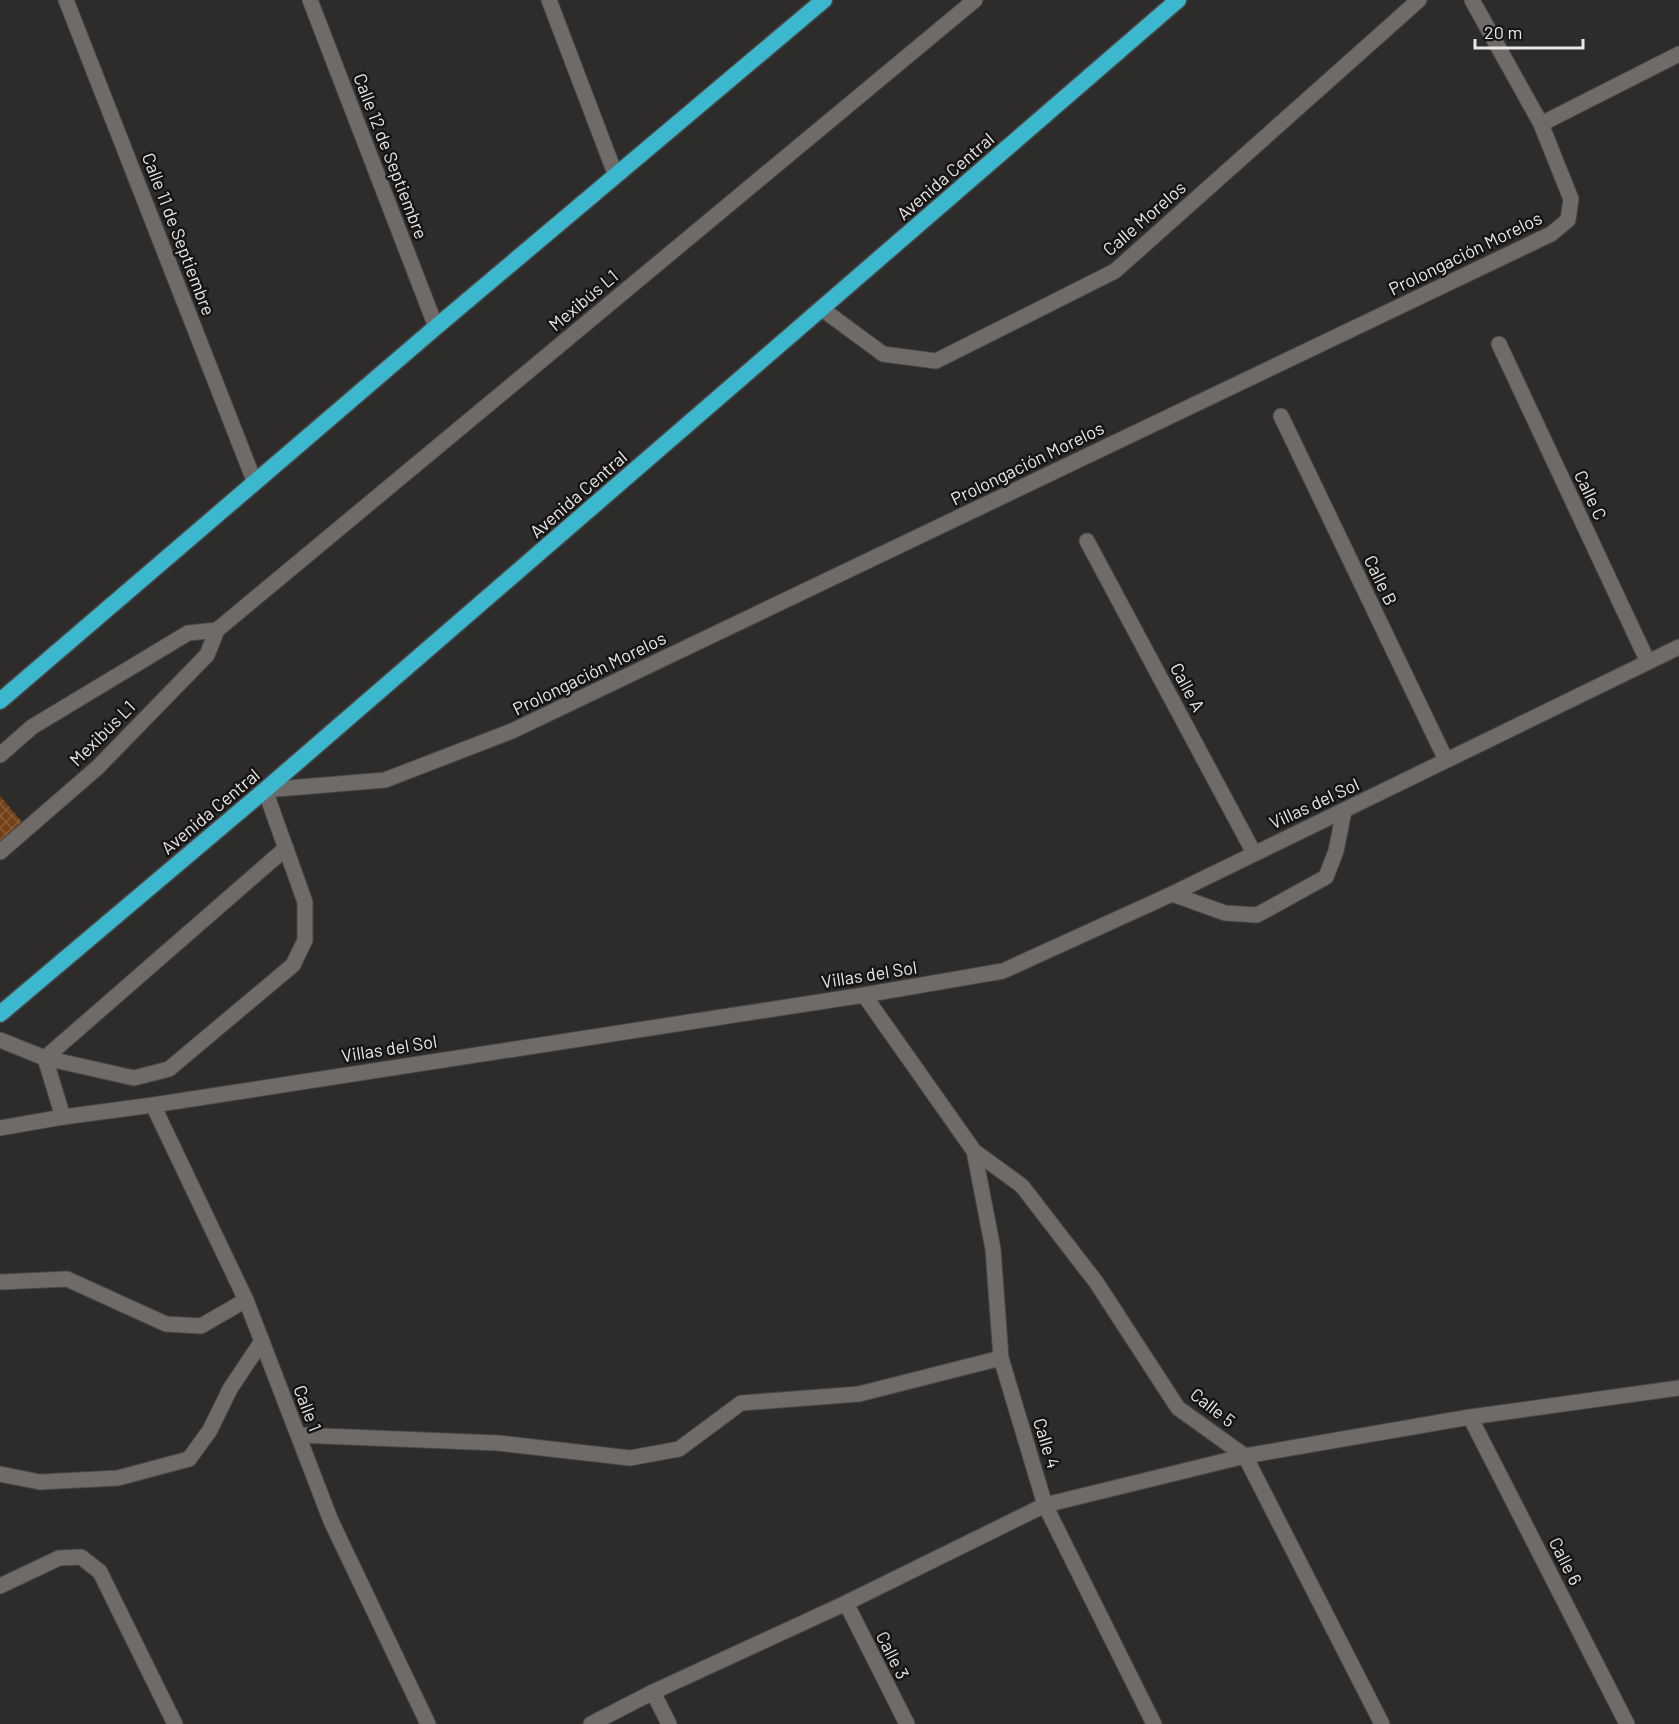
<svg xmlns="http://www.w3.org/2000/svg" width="1679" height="1724" viewBox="0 0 1679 1724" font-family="Barlow,sans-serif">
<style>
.building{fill:url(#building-cross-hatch)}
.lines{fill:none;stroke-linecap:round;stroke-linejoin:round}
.service-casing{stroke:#494746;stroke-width:17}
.minor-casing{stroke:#494746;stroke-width:17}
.trunk-casing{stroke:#494746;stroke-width:19}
.service{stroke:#6e6b69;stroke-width:15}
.minor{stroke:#6e6b69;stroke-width:15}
.trunk{stroke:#3bb8ce;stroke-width:16}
.labels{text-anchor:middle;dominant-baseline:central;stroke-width:5;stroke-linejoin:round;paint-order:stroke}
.street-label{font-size:18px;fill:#e9e8e7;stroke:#161514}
</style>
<defs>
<pattern id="building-cross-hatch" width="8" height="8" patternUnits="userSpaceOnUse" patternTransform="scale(1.5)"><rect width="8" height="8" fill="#744016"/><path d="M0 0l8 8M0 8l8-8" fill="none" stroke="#885c38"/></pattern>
</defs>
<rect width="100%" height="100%" fill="#2e2c2a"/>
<path class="building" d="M 0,796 L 22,822 L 0,841 Z"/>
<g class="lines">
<g class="service-casing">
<path id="service" d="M 0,755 L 32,727 L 188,633 L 217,630
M 0,852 L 98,767 L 207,655 L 217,630 L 975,0
M 1172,894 L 1225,913 L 1257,915 L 1326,877 L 1336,851 L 1344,811
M 0,1040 L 45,1058 L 134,1078 L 169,1069 L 293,965 L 305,940 L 305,902 L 265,790
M 63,1117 L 45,1058 L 286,848
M 0,1282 L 67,1279 L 166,1324 L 201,1326 L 246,1300
M 0,1474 L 40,1482 L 118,1478 L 189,1459 L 210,1430 L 230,1389 L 262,1341"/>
</g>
<g class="minor-casing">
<path id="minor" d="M 66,0 L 255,483
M 310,0 L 436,327
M 549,0 L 616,176
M 1541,124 L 1679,54
M 822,309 L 883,354 L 936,361 L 1115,271 L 1419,0
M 1499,344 L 1648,662
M 1281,416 L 1446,760
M 1087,541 L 1254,853
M 265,790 L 385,780 L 512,731 L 1551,234 L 1568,220 L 1571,199 L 1541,124 L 1472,0
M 864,995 L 974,1151 L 1022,1186 L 1096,1282 L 1178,1408 L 1245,1456 L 1382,1724
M 153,1105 L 246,1300 L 331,1521 L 428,1724
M 0,1128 L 63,1117 L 153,1105 L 864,995 L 1003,971 L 1172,894 L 1679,647
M 974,1151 L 993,1249 L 1001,1358 L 1045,1505 L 1154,1724
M 1470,1417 L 1627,1724
M 298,1435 L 498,1443 L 630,1458 L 679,1449 L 741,1403 L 859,1394 L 1001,1358
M 0,1586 L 59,1558 L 81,1557 L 100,1572 L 175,1724
M 846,1603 L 907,1724
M 653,1692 L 669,1724
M 591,1724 L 653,1692 L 846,1603 L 1045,1505 L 1245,1456 L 1470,1417 L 1679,1388"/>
</g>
<g class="trunk-casing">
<path id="trunk" d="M 0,701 L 436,327 L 824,0
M 0,1014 L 265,790 L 1178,0"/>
</g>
<use href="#service" class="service"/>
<use href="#minor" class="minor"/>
<use href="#trunk" class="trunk"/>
</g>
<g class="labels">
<g class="street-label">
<text transform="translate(391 156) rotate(69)">Calle 12 de Septiembre</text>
<text transform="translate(945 176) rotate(-41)">Avenida Central</text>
<text transform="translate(1144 218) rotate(-41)">Calle Morelos</text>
<text transform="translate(179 234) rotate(69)">Calle 11 de Septiembre</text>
<text transform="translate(1465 253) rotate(-26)">Prolongación Morelos</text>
<text transform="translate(583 300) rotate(-40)">Mexibús L1</text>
<text transform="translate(1027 463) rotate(-26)">Prolongación Morelos</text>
<text transform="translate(578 494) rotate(-41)">Avenida Central</text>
<text transform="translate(1591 495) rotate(65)">Calle C</text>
<text transform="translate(1381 580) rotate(64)">Calle B</text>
<text transform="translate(589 673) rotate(-26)">Prolongación Morelos</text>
<text transform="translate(1188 687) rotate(62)">Calle A</text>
<text transform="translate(102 733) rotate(-45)">Mexibús L1</text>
<text transform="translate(1314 803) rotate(-25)">Villas del Sol</text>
<text transform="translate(210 811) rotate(-40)">Avenida Central</text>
<text transform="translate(869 974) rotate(-9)">Villas del Sol</text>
<text transform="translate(389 1048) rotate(-9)">Villas del Sol</text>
<text transform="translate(1213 1407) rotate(38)">Calle 5</text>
<text transform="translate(308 1408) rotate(69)">Calle 1</text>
<text transform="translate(1047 1443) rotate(73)">Calle 4</text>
<text transform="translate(1566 1561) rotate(63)">Calle 6</text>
<text transform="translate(893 1655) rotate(63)">Calle 3</text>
</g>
</g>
<path d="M1475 39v9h108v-9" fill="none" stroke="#e9e8e7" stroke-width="3"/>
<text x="1484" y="39" font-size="18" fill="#e9e8e7" stroke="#161514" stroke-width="4.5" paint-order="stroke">20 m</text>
</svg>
